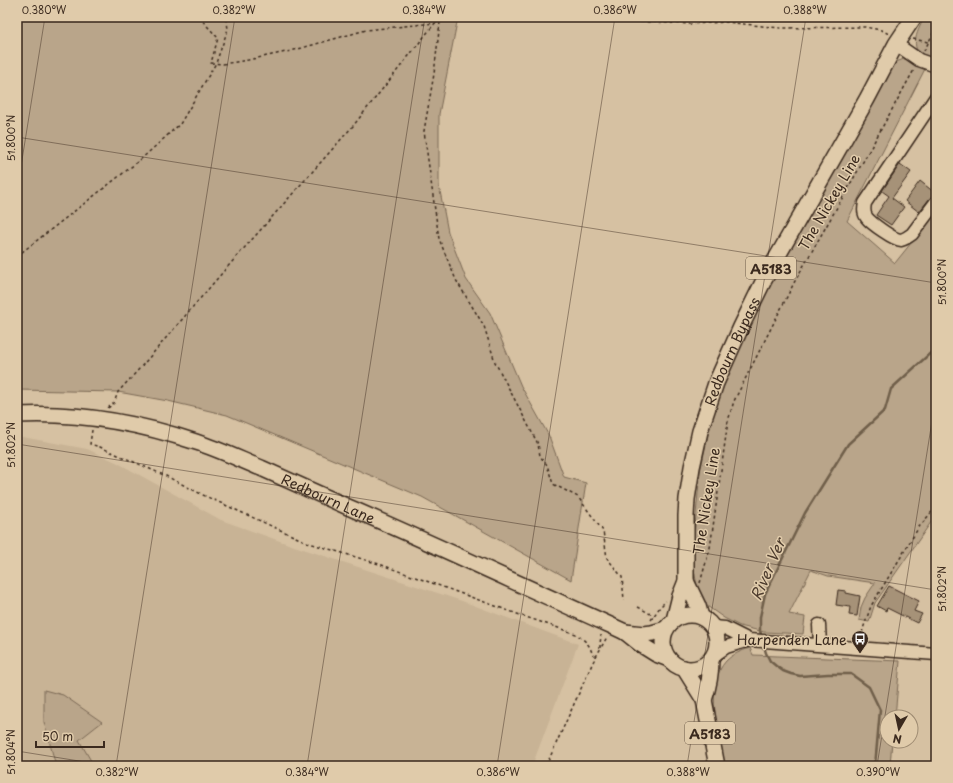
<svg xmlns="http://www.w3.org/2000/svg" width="953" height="783" viewBox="0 0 953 783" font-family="'Playpen Sans',sans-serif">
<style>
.built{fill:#c8b395}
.green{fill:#b9a58a;stroke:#7a6854}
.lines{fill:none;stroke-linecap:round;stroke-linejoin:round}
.stream{stroke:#6f5e4a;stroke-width:2.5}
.building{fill:#a69278;stroke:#3b2a1e}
.minor-casing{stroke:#3b2a1e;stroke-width:15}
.major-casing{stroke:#3b2a1e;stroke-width:18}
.path{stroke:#3b2a1e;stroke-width:1.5;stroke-dasharray:3 3;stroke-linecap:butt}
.minor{stroke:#e0cbaa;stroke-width:12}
.major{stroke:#e0cbaa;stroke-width:15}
.ticks{fill:none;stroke:#3b2a1e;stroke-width:1;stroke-opacity:0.45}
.labels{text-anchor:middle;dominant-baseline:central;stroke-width:3;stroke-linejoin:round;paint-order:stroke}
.shield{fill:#e0cbaa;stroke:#6c5a48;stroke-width:1}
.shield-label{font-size:13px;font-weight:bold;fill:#3b2a1e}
.street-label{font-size:14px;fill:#3b2a1e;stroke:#e0cbaa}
.poi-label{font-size:14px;fill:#3b2a1e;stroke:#e0cbaa;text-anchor:end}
.water-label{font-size:15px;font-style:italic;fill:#4c3b2d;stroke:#e0cbaa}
.neatline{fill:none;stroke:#3b2a1e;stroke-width:1.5}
.ticks-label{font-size:10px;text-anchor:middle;fill:#3b2a1e}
</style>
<rect width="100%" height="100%" fill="#d6c1a2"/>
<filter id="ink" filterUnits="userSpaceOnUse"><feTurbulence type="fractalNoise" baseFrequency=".025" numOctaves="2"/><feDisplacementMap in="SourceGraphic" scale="8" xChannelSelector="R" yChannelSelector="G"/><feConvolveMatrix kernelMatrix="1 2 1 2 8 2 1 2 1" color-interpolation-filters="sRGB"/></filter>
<g filter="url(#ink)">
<path class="built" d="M 17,436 L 87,449 L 116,462 L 221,520 L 291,545 L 462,601 L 578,644 L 532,766 L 17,766 Z"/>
<path class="green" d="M 17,17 L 458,17 L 439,114 L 439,186 L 448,232 L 466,279 L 490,313 L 521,386 L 549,436 L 564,477 L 586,483 L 571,580 L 422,497 L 227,415 L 168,401 L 118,392 L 17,390 Z
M 925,17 L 936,17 L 936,61 C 932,59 927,59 924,57 C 908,48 918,29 925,17 Z
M 904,59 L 910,59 L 926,67 L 847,221 L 895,263 L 936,212 L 936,515 L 875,603 L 869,622 L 859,620 L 861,607 L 865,598 L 875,583 L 828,576 L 811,570 L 789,614 L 805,617 L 803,634 L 764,632 L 740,626 L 724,618 L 707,606 L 697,586 L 692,558 L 700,472 L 713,412 L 753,315 L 860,123 L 896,62 Z
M 750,648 L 753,655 L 900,661 L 895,717 L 887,717 L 887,741 L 892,741 L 890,766 L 724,766 C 719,738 704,684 726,661 C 733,654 741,651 750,648 Z
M 44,690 L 63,695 L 102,722 L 79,740 L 94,766 L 56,766 L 44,722 Z"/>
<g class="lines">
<path class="stream" d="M 762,637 L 760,631 L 760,617 L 765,594 L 805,513 L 848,444 L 885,410 L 891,389 L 936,348
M 764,646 L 766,653 L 770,661 L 776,666 L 783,671 L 791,674 L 800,676 L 828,674 L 851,674 L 869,687 L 880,710 L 875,766"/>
</g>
<path class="building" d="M 900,164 L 911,172 L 892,198 L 904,207 L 891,225 L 876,215 L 889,196 L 882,191 Z
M 920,181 L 935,193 L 930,198 L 919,212 L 905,201 Z
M 889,586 L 919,601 L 914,611 L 922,614 L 917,623 L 887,608 L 886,611 L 877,606 Z
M 838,590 L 846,591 L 846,593 L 860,596 L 857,616 L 849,615 L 850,607 L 836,605 Z"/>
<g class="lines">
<g class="minor-casing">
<path id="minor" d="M 896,44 L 919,60 L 936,66
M 936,97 L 865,203 C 864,208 863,213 867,218 C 871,223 894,240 901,240 C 905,239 908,237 912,234 L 936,202
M 819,625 L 820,645
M 713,627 L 725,628 L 749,640
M 713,656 L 726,647 L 749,640 L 936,654"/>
</g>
<g class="major-casing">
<g id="major">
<path id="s1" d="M 17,415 C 77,412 139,423 196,442 C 218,449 239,459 261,468 C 290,481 319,494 348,507 C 436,545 523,586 610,625 L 625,632 L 640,644 L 656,654 L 669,659"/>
<path d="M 686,581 L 698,606 L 701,617"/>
<circle cx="690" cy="642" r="27"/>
<path id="s2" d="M 674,620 L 680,596 L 686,581 L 686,516 L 687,499 L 692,467 L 700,431 L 716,383 L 741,327 L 764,280 L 867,99 L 896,44 L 914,17"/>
<path d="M 625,632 L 644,634 L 652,633 L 666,629"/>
<path d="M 684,668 L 704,700 L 717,766"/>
<path d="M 704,700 C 709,686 711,673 711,659"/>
</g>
</g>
<path class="path" d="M 199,17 L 218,38 L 211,63 L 223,64 L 248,60 L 291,51 L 366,30 L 435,23 L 440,22 L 447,17
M 581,17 L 613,20 L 690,24 L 726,22 L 780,28 L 865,27 L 881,30 L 889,34
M 440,22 L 434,74 L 424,131 L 439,239 L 456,280 L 484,326 L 495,362 L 538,444 L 540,456 L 547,465 L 553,484 L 578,497 L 603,531 L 607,558 L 622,577 L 624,600
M 913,39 L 928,42
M 924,51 L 936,28
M 17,256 L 140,160 L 180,124 L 216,63 L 228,29 L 227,22 L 224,17
M 108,408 L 114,403 L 118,392 L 141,367 L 223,272 L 353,126 L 435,23
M 92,430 L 90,444 L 100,447 L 166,476 L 203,495 L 309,543 L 379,564 L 443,587 L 523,616 L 576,634 C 581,638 586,641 589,646 C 592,651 591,653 596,657
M 700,583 L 710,548 L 728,421 L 734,401 L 795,281 L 864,160 L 914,70
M 638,607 L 654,616
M 651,620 L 660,607 L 666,601
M 861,639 L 863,629 L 871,606 L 919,527 L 936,507
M 600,648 L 600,644 L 601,636 L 601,635
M 546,766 L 593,662 L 607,637"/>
<use href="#minor" class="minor"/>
<use href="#major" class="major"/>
</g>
</g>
<path class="ticks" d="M 17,137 L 936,283M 17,191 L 45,17M 17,444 L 936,590M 17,751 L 110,766M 116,766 L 235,17M 307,766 L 425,17M 497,766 L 615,17M 687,766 L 806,17M 877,766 L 936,396"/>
<defs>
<g id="bus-pin" transform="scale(0.9)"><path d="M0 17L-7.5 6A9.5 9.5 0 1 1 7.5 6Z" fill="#3b2a1e" stroke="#e0cbaa"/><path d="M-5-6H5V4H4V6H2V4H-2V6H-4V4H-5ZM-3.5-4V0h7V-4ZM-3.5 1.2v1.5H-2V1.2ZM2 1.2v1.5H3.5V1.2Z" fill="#fff"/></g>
</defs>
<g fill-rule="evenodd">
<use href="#bus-pin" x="860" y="639"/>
</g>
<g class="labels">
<g class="shield">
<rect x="746" y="257" width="50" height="22" rx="3"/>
<rect x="685" y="722" width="50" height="22" rx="3"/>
</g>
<g class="shield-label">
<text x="771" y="268">A5183</text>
<text x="710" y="733">A5183</text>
</g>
<g class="street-label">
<text transform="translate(829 202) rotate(-60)">The Nickey Line</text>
<text stroke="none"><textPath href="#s2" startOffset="278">Redbourn Bypass</textPath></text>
<text stroke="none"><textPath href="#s1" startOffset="326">Redbourn Lane</textPath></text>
<text transform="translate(706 501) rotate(-81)">The Nickey Line</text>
</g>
<g class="poi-label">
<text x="847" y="639">Harpenden Lane</text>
</g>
<g class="water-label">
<text transform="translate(767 569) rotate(-67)">River Ver</text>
</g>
</g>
<rect width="953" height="783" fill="none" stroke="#e0cbaa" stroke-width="44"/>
<g transform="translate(899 729) rotate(189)"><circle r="19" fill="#e0cbaa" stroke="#9e8b72"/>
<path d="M0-3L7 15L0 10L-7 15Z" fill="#3b2a1e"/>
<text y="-6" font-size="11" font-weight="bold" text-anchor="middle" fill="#3b2a1e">N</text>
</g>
<path d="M36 741v6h68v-6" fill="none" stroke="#3b2a1e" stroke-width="2"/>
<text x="42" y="741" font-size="12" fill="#3b2a1e" stroke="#e0cbaa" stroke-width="3" paint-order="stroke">50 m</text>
<rect x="22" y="22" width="909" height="739" class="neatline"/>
<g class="ticks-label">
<text x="44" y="14">0.380°W</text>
<text x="234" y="14">0.382°W</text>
<text x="424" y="14">0.384°W</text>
<text x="615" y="14">0.386°W</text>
<text x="805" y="14">0.388°W</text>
<text transform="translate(11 138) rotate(-90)" y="4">51.800°N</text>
<text transform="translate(942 282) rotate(-90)" y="4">51.800°N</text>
<text transform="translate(11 445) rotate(-90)" y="4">51.802°N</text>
<text transform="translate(942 589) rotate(-90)" y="4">51.802°N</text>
<text transform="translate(11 752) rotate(-90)" y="4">51.804°N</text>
<text x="117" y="776">0.382°W</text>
<text x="307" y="776">0.384°W</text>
<text x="498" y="776">0.386°W</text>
<text x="688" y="776">0.388°W</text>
<text x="878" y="776">0.390°W</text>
</g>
</svg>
